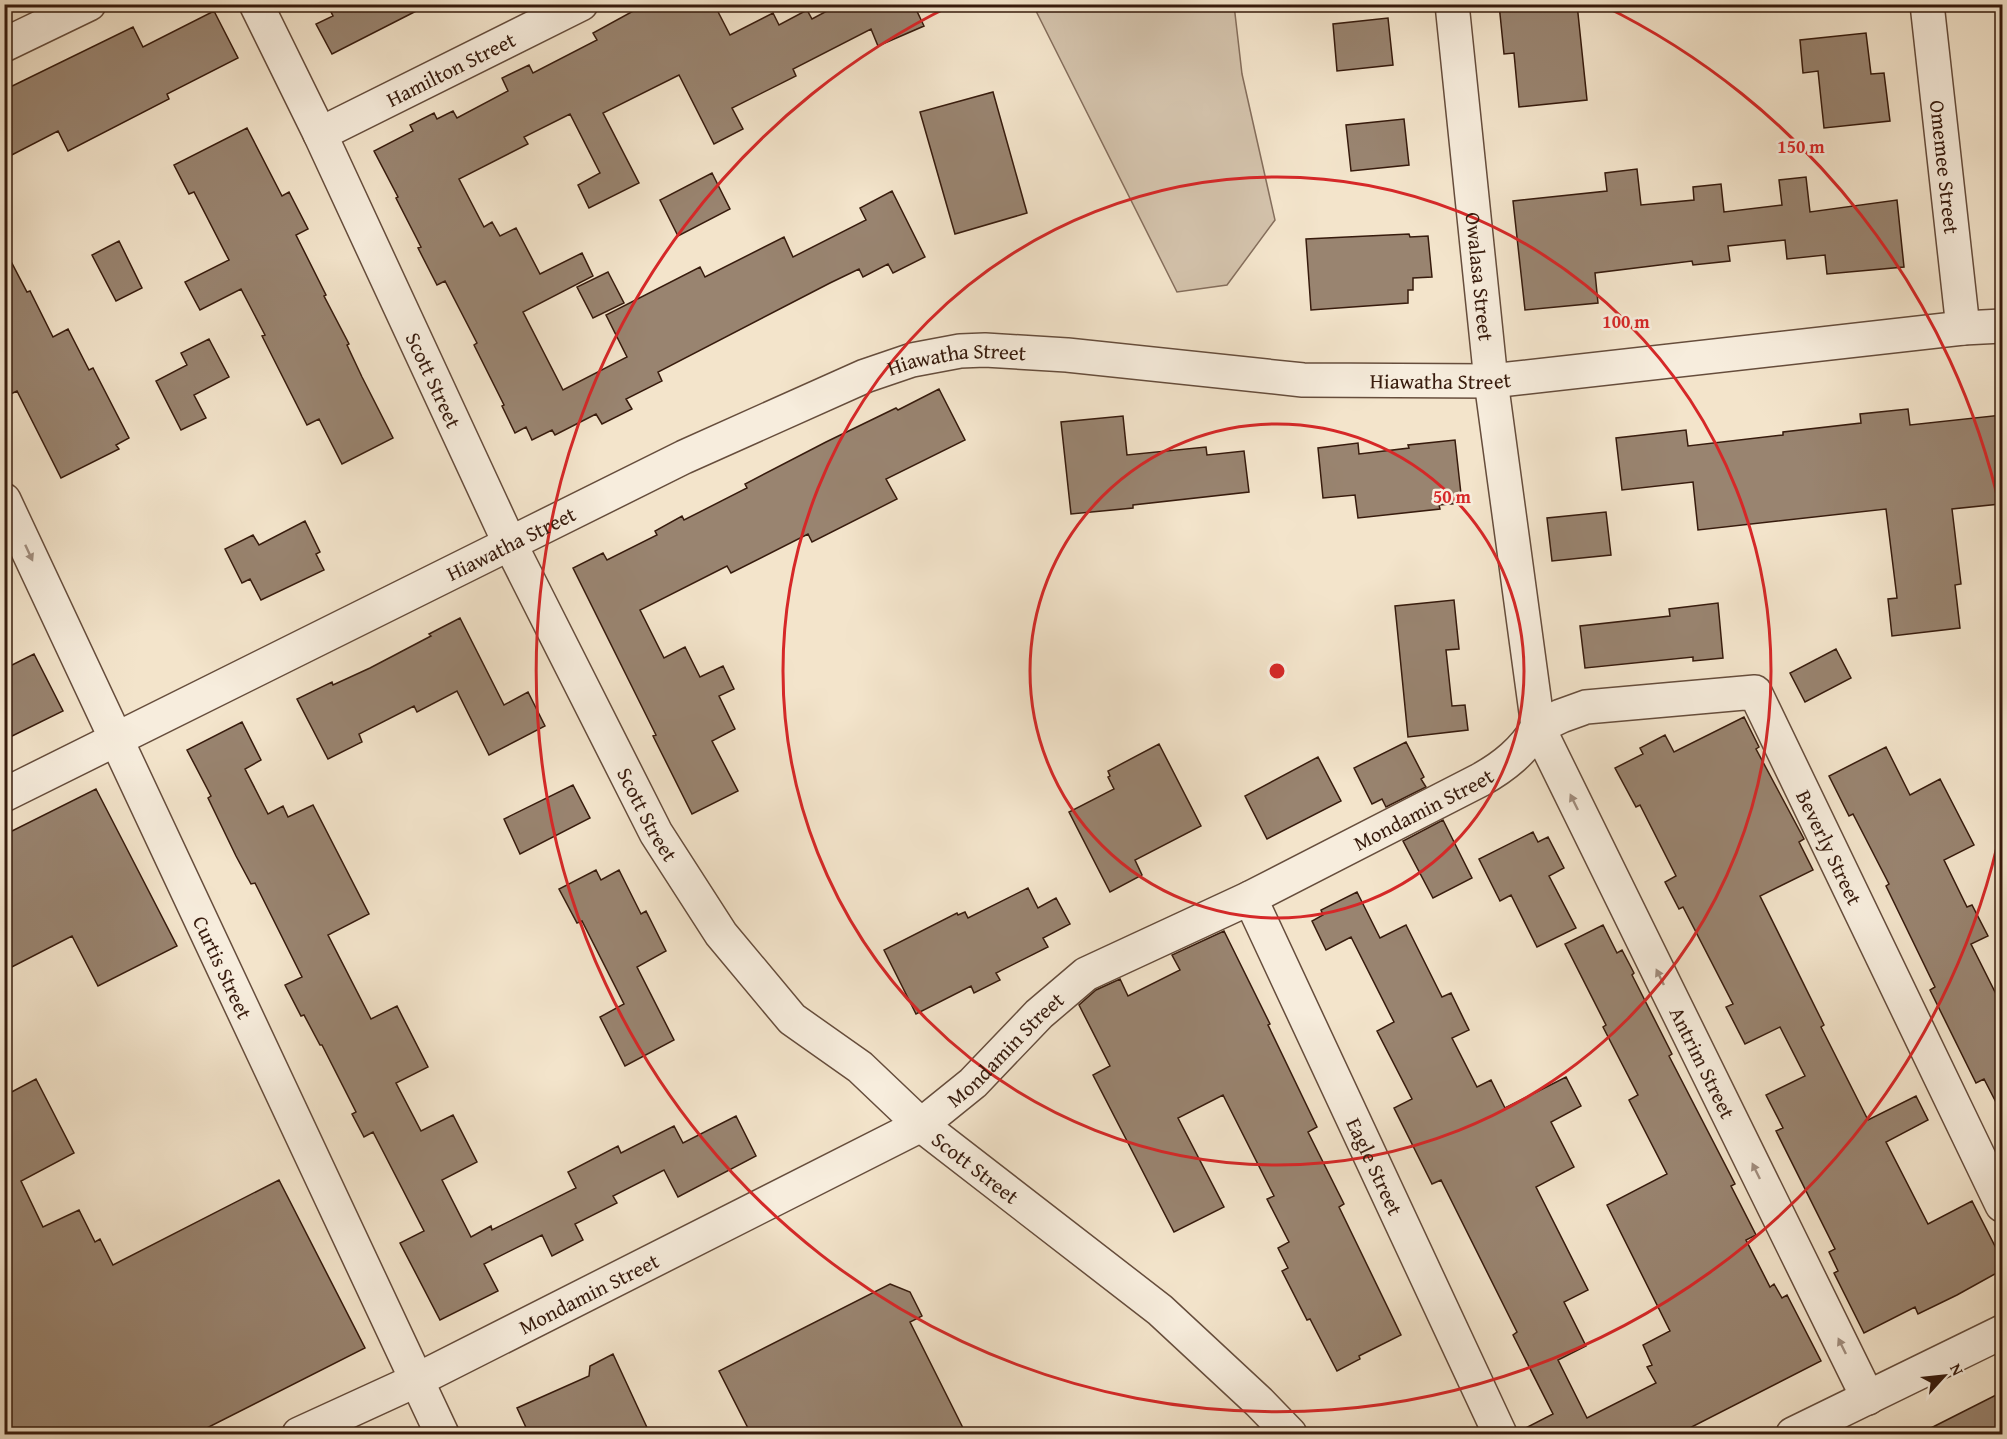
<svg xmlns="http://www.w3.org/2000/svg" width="2007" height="1439" viewBox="0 0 2007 1439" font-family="'Gentium Book Plus',serif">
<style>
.green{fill:#d3c2ab;stroke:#856e5c;stroke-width:1.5}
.building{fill:#998470;stroke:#371b0d;stroke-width:1.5}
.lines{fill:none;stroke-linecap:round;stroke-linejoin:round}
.minor-casing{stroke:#664d3c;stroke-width:36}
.minor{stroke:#f7eddd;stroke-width:33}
.oneway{fill:#a18e7f}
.ring{fill:none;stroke:#d62828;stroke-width:3}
.labels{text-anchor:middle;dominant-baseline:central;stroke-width:5;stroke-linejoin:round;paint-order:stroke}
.street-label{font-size:21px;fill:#371b0d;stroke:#f7eddd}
.centre{fill:#d62828;stroke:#f7eddd;stroke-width:3}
.ring-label{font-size:18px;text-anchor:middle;font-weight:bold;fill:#d62828;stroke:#f7eddd;stroke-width:5;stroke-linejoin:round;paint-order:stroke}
</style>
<rect width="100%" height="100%" fill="#f3e4cb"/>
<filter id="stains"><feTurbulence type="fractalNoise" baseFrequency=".00333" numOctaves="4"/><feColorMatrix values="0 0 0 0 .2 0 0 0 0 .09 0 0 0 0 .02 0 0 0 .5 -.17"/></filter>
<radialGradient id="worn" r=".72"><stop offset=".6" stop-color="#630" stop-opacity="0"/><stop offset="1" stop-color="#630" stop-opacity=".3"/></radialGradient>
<path class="green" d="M 1033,5 L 1234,5 L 1242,74 L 1275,220 L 1227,285 L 1177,292 Z"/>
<path class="building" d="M 327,4 L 430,4 L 332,54 L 316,24 L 333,16 Z
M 646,4 L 714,4 L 730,35 L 773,13 L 779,25 L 807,10 L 812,19 L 840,4 L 920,4 L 915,7 L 924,26 L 878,46 L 871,29 L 793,69 L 796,76 L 732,108 L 743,129 L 714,144 L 679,75 L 603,113 L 639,183 L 589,208 L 578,185 L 600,173 L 570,114 L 524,137 L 528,144 L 459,179 L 484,227 L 492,222 L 500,236 L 516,228 L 540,274 L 582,253 L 593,276 L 523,312 L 563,390 L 627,357 L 606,315 L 700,267 L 705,277 L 784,237 L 793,257 L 866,220 L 860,208 L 892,191 L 925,257 L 893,273 L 888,264 L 863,277 L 859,269 L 830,283 L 658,372 L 662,381 L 626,399 L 632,409 L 602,424 L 596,414 L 555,435 L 552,430 L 532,440 L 526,427 L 515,433 L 502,406 L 504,405 L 474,345 L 477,343 L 445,281 L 437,285 L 418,248 L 421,247 L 396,198 L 398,197 L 374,151 L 413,131 L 410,125 L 434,113 L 437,119 L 453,111 L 457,118 L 508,91 L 502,78 L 529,65 L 533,73 L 597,40 L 593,33 Z
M 1499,4 L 1577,4 L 1587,100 L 1519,107 L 1514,53 L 1504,54 Z
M 214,11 L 238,58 L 167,94 L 169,99 L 68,151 L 58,131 L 4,159 L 4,90 L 133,27 L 143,47 Z
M 1388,18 L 1393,65 L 1337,71 L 1333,24 Z
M 1866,33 L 1871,74 L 1884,73 L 1890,121 L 1824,128 L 1818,71 L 1803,73 L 1800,40 Z
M 993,92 L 1027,213 L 955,234 L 920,112 Z
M 1404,119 L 1409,165 L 1351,171 L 1346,125 Z
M 247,128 L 282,196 L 289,192 L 308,229 L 296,235 L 326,295 L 324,296 L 349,344 L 347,345 L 362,377 L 393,438 L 342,464 L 319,419 L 307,425 L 262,336 L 265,335 L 241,289 L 200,310 L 185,282 L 229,260 L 194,192 L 189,194 L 174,165 Z
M 1637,169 L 1641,205 L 1694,200 L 1693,187 L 1721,184 L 1724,212 L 1782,205 L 1779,180 L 1806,177 L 1810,212 L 1897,200 L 1904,267 L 1827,274 L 1825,255 L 1787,259 L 1785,240 L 1728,246 L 1730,261 L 1693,265 L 1692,261 L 1595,273 L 1598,303 L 1525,310 L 1513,201 L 1607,191 L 1605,173 Z
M 712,173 L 730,209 L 678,236 L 660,200 Z
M 1409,234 L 1410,237 L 1428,236 L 1432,277 L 1413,278 L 1413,290 L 1408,290 L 1408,303 L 1311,310 L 1306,239 Z
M 119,241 L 142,288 L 116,301 L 92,255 Z
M 4,248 L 27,292 L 30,291 L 53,337 L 68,329 L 89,370 L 93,368 L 129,438 L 116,445 L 119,449 L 61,478 L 17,391 L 4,397 Z
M 608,272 L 624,303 L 593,318 L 577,287 Z
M 209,339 L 229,377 L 194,395 L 206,418 L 181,430 L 156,381 L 187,365 L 181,353 Z
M 939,389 L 965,440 L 886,479 L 897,499 L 812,542 L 808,534 L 731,573 L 727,566 L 640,610 L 664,658 L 685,647 L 700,677 L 723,666 L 734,689 L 719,696 L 735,729 L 712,741 L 738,791 L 692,814 L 653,736 L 656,735 L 573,568 L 603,553 L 607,560 L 657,535 L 655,531 L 682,516 L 684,520 L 747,488 L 745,484 L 826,442 L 896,408 L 898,410 Z
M 1908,409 L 1910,425 L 2002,415 L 2002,477 L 1997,478 L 2000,504 L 1952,509 L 1961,584 L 1955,585 L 1960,628 L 1892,636 L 1888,599 L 1897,598 L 1886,509 L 1698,530 L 1693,482 L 1622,490 L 1616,438 L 1686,430 L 1688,446 L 1783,435 L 1783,432 L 1861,423 L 1860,414 Z
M 1123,416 L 1127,455 L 1206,447 L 1207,455 L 1244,451 L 1249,492 L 1133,505 L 1133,508 L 1071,514 L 1061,422 Z
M 1455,440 L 1462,503 L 1439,505 L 1440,509 L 1358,518 L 1355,495 L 1323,498 L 1318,448 L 1358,443 L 1359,454 L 1409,448 L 1408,445 Z
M 1606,512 L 1611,555 L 1552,561 L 1547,518 Z
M 305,521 L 320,552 L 316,554 L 324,570 L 261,600 L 250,579 L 242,583 L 225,549 L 253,535 L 259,545 Z
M 1454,600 L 1459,649 L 1446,650 L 1452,706 L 1465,705 L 1468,730 L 1408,737 L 1395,606 Z
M 1718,603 L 1723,658 L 1693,661 L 1693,657 L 1585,668 L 1580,626 L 1670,616 L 1669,609 Z
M 460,618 L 504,705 L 528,692 L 545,726 L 489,755 L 457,691 L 417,712 L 414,706 L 359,734 L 362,742 L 328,759 L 297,699 L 332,682 L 333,685 L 370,668 L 431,636 L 429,634 Z
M 1836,649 L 1851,678 L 1805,702 L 1790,673 Z
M 34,654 L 63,711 L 4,740 L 4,669 Z
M 1744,717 L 1759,747 L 1756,749 L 1804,839 L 1799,842 L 1813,870 L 1760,896 L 1824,1025 L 1821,1027 L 1868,1120 L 1916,1096 L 1928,1120 L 1886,1142 L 1928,1224 L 1972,1201 L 2002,1260 L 2002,1270 L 1957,1295 L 1918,1314 L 1915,1307 L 1864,1333 L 1834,1273 L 1838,1271 L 1829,1252 L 1835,1249 L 1776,1131 L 1783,1128 L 1766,1095 L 1805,1076 L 1780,1027 L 1745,1044 L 1726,1007 L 1733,1004 L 1683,907 L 1679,909 L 1665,882 L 1676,876 L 1640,805 L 1636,807 L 1615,768 L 1643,754 L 1640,748 L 1665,735 L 1674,752 Z
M 242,722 L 261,760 L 245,769 L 268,814 L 283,806 L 288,817 L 313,805 L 369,914 L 328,935 L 371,1019 L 397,1006 L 428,1067 L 396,1083 L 421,1131 L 453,1115 L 477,1162 L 442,1180 L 471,1237 L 491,1226 L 492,1230 L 576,1188 L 568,1172 L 618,1146 L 621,1153 L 674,1126 L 683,1143 L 736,1116 L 756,1156 L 678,1197 L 664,1170 L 613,1196 L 617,1203 L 575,1224 L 583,1240 L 552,1256 L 542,1235 L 484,1264 L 498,1291 L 440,1320 L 400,1243 L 424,1231 L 373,1132 L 364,1137 L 352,1114 L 356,1112 L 322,1045 L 320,1045 L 304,1015 L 301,1016 L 285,985 L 302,977 L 255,883 L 251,884 L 236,856 L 208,798 L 211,796 L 187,750 Z
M 1406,742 L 1424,777 L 1421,779 L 1426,787 L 1386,807 L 1382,799 L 1372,804 L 1354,768 Z
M 1159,744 L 1201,826 L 1135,860 L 1142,875 L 1110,892 L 1069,812 L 1114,789 L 1108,777 L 1110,776 L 1108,771 Z
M 1886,747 L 1910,795 L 1940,779 L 1974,845 L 1944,860 L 1967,907 L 1972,905 L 1988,936 L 1971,944 L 2002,1006 L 2002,1114 L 1984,1079 L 1976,1083 L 1930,990 L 1935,987 L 1886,886 L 1889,884 L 1853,814 L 1849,816 L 1829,776 Z
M 1318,757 L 1341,801 L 1267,839 L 1245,796 Z
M 573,785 L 590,818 L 520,854 L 504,819 Z
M 96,789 L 177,946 L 98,986 L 72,936 L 4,971 L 4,835 Z
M 1443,820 L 1472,878 L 1433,898 L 1403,841 Z
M 1533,832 L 1538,842 L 1548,837 L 1564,868 L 1549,876 L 1576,928 L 1537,947 L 1511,895 L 1500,901 L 1479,859 Z
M 596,870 L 601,880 L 619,870 L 641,914 L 646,911 L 666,951 L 637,967 L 674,1040 L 625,1066 L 600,1017 L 624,1004 L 582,921 L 577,923 L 559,889 Z
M 1028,888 L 1038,908 L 1056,898 L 1070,924 L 1043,938 L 1048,947 L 996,973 L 1000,980 L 974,993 L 971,986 L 916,1014 L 884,950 L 957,913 L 958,915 L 965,912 L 968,918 Z
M 1357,892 L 1380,938 L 1406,925 L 1442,997 L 1451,993 L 1469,1030 L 1452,1038 L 1477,1087 L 1491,1080 L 1505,1108 L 1566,1077 L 1581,1106 L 1551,1122 L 1574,1167 L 1536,1187 L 1588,1290 L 1564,1302 L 1586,1346 L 1558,1360 L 1587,1418 L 1656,1383 L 1647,1367 L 1652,1365 L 1643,1345 L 1670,1331 L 1607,1205 L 1667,1174 L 1629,1100 L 1638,1095 L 1603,1027 L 1606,1025 L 1565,944 L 1603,925 L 1617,953 L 1622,950 L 1634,973 L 1632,975 L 1672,1054 L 1669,1056 L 1735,1184 L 1731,1186 L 1756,1235 L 1746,1240 L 1770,1287 L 1774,1284 L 1782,1298 L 1787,1295 L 1821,1361 L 1678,1434 L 1519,1434 L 1518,1432 L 1553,1414 L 1513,1335 L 1517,1332 L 1441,1180 L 1432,1184 L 1394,1108 L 1412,1099 L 1377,1031 L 1394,1022 L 1351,937 L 1326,950 L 1312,921 L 1323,915 L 1321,910 Z
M 1224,931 L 1270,1024 L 1268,1025 L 1317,1127 L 1308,1132 L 1344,1204 L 1339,1207 L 1401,1335 L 1359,1356 L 1360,1359 L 1337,1371 L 1310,1319 L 1307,1320 L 1282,1271 L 1288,1268 L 1278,1248 L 1289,1242 L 1267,1199 L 1274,1196 L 1223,1095 L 1178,1118 L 1224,1207 L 1174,1232 L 1093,1075 L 1110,1066 L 1079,1005 L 1096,990 L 1120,979 L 1128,996 L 1180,970 L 1172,955 Z
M 36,1079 L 74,1153 L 21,1181 L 43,1227 L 79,1210 L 95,1242 L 100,1239 L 113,1265 L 279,1180 L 365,1348 L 195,1434 L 4,1434 L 4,1096 Z
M 890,1284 L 910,1292 L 922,1316 L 910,1322 L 966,1434 L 751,1434 L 719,1371 Z
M 613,1354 L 650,1434 L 529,1434 L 517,1408 L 589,1376 L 590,1366 Z
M 2002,1392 L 2002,1434 L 1919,1434 Z"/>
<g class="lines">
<g class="minor-casing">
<g id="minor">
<path id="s1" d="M 256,4 L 320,134 L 510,544 L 656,833 L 721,934 L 792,1019 L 860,1067 L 921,1125 L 1160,1310 L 1259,1402 L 1290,1434"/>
<path id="s2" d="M 1452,4 L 1491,381 L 1538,727 L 1868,1398"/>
<path id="s3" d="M 1927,4 L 1963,328"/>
<path d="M 4,45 L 89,4"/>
<path id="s4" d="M 320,134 L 581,4"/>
<path id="s5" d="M 4,500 L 442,1434"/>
<path id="s6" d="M 1538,727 L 1561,716 L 1586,707 L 1755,692 L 2002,1205"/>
<path id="s7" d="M 4,795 L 684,457 L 865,376 L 912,360 L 960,351 L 985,350 L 1067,355 L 1303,380 L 1491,381 L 1963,328 L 2002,326"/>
<path id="s8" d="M 1250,898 L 1500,1434"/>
<path id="s9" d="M 299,1434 L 417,1380 L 921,1125 L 973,1083 L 1039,1014 L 1086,974 L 1250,898 L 1480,780 C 1505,766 1523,751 1538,727"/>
<path d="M 1793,1434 L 2002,1332"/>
</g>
</g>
<use href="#minor" class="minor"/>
</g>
<defs><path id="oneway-solid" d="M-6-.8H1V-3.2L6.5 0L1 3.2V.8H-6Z" transform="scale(1.5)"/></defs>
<g class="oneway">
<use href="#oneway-solid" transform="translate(29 553) rotate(65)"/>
<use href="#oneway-solid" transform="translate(1574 802) rotate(-116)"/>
<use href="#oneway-solid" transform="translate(1660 977) rotate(-116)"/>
<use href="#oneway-solid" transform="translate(1756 1171) rotate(-116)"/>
<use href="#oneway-solid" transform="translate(1842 1346) rotate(-116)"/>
</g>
<g class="ring">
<circle cx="1277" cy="671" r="247"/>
<circle cx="1277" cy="671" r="494"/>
<path d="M2002 825A741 741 0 1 1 952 5M1602 5A741 741 0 0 1 2002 517"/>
</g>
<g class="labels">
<g class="street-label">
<text stroke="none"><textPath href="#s4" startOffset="146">Hamilton Street</textPath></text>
<text stroke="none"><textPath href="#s3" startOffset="164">Omemee Street</textPath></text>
<text stroke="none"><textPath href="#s2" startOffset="274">Owalasa Street</textPath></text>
<text stroke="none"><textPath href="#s7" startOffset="1052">Hiawatha Street</textPath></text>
<text stroke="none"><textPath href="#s1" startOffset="416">Scott Street</textPath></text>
<text stroke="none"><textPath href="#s7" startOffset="1538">Hiawatha Street</textPath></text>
<text stroke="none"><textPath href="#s7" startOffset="566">Hiawatha Street</textPath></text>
<text stroke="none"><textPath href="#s9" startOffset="1294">Mondamin Street</textPath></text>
<text stroke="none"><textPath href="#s1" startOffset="900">Scott Street</textPath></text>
<text stroke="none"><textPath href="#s6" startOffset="394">Beverly Street</textPath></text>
<text stroke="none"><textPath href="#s5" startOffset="516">Curtis Street</textPath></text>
<text stroke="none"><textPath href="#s9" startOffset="808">Mondamin Street</textPath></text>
<text stroke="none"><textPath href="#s2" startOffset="1102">Antrim Street</textPath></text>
<text stroke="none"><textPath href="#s8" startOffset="296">Eagle Street</textPath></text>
<text stroke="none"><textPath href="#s1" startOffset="1388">Scott Street</textPath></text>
<text stroke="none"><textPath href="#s9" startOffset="322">Mondamin Street</textPath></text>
</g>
</g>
<circle cx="1277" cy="671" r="9" class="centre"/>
<g class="ring-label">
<text x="1801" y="153">150 m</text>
<text x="1626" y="328">100 m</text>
<text x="1452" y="503">50 m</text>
</g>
<rect width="2007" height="1439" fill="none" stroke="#f3e4cb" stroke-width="24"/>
<rect x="6" y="6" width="1995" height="1427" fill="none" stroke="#371b0d" stroke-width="3"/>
<rect x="12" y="12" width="1983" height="1415" fill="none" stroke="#371b0d" stroke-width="1.5"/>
<g transform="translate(1944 1376) rotate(63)" stroke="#f7eddd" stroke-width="4.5" paint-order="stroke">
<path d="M0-4.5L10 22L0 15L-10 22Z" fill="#371b0d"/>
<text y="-9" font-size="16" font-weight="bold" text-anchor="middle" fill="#371b0d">N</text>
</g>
<rect width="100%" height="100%" filter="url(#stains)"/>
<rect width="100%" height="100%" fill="url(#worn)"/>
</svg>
